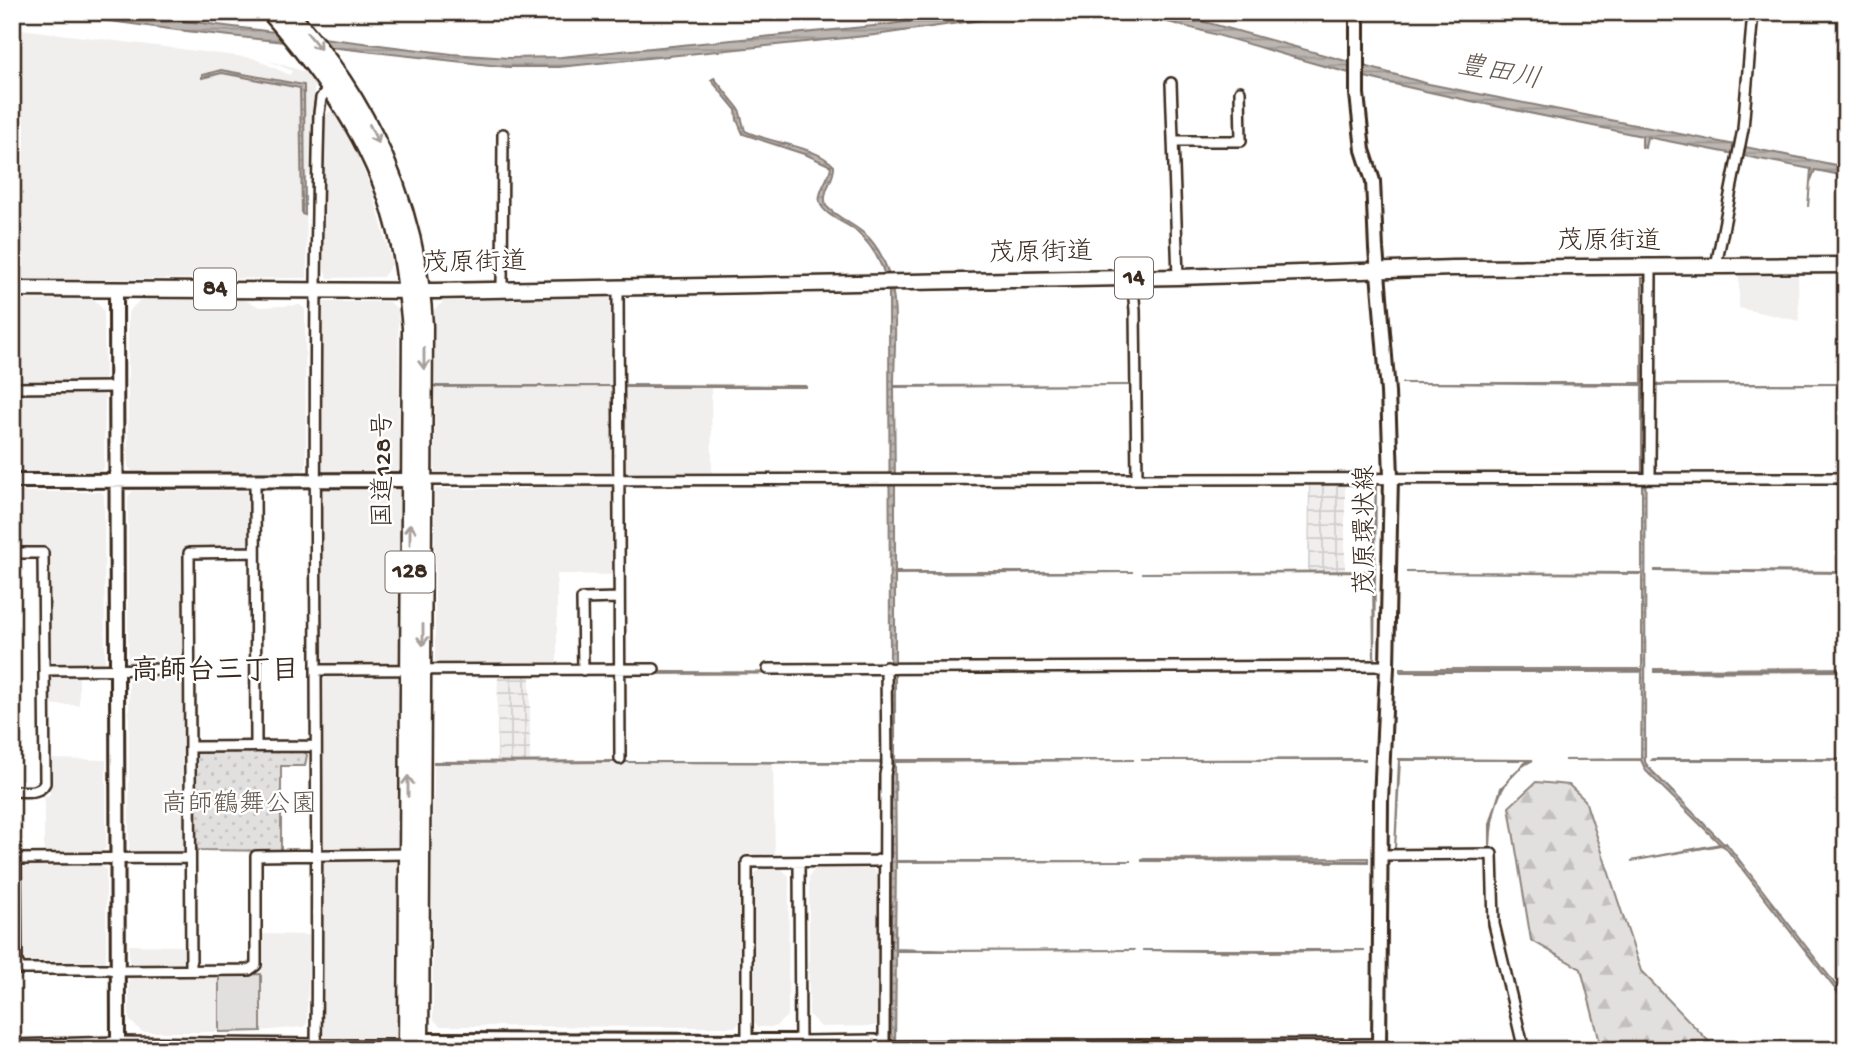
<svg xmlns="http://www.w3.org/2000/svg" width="1858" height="1062" viewBox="0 0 1858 1062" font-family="'Gochi Hand','Klee One',sans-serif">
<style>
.built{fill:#f1efee}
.industrial{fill:url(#industrial-grid)}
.grass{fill:#e2e0de;stroke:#8e857e;stroke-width:2}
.forest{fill:url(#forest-firs);stroke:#8e857e;stroke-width:2}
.park{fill:url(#park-dots);stroke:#8e857e;stroke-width:2}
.water{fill:url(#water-rules);stroke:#887e77;stroke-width:2}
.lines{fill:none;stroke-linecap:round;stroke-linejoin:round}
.street-casing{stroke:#3b2a1e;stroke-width:14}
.secondary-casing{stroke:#3b2a1e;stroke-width:18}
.primary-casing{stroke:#3b2a1e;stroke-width:19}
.highway-casing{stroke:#3b2a1e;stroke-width:21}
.street{stroke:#fff;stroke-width:9}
.secondary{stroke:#fff;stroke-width:12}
.primary{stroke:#fff;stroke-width:14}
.highway{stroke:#fff;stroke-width:16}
.oneway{stroke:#a79f9a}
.labels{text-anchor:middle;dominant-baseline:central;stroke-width:5;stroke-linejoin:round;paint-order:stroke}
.shield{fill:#fff;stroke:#766a62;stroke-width:2}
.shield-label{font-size:24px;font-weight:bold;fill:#3b2a1e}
.street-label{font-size:26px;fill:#3b2a1e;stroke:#fff}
.park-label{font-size:26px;fill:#65584e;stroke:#fff}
.water-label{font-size:28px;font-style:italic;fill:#685b52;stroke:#fff}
.neighbourhood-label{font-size:28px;font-weight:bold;fill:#3b2a1e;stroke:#fff}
</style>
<defs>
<pattern id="industrial-grid" width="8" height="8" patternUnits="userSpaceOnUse" patternTransform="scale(1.75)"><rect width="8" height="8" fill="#f1efee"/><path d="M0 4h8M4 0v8" fill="none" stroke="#d0cdcc"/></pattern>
<pattern id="forest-firs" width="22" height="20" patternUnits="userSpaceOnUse" patternTransform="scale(1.75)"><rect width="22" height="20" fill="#e2e0de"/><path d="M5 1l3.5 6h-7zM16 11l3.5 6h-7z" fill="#c3c0be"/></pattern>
<pattern id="park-dots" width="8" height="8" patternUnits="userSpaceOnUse" patternTransform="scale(1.75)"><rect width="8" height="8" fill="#e2e0de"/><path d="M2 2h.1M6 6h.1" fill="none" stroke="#c3c0be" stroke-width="1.8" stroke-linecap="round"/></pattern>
<pattern id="water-rules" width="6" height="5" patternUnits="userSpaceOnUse" patternTransform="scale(1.75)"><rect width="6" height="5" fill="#bcb6b3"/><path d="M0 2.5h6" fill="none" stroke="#9a9491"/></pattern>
</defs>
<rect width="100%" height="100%" fill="#fff"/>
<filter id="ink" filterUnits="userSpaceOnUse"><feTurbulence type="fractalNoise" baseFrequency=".0143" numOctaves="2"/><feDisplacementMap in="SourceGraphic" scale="14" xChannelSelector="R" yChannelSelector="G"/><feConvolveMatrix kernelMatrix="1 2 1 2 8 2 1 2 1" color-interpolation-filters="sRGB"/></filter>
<g filter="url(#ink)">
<path class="built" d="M 12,28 L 253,58 L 290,75 L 292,71 L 267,60 L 309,73 L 314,80 L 314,158 L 306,181 L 307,278 L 12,280 Z
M 331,111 L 335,111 L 354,147 L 373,193 L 392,264 L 383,277 L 328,278 L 324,269 L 324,116 Z
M 1798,275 L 1799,321 L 1739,308 L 1739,276 Z
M 613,297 L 614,386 L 435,386 L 434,310 L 444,301 Z
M 94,299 L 104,311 L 105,378 L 101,382 L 12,382 L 12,300 Z
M 243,299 L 260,307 L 300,305 L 305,309 L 306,468 L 302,471 L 132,471 L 128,467 L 128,312 L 140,300 Z
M 320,302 L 390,302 L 398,310 L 400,474 L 320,473 Z
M 435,387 L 614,387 L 614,473 L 435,474 Z
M 622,387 L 711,387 L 712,473 L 622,474 Z
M 12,393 L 101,393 L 105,396 L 104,468 L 100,471 L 12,472 Z
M 401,486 L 399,665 L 324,666 L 322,664 L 320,488 Z
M 528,486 L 617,487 L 615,575 L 557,574 L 557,665 L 435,666 L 435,489 L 527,489 Z
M 133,491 L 247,491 L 250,494 L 250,544 L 246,546 L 184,547 L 184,662 L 180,665 L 132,665 L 128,661 L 128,496 Z
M 12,492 L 102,492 L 104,495 L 105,661 L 102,665 L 53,665 L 50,662 L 49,547 L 12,547 Z
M 398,673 L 398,850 L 325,852 L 321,846 L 321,676 L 324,674 Z
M 53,674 L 79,674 L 79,705 L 50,705 L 50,678 Z
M 132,674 L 181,674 L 184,678 L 185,851 L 129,852 L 129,678 Z
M 50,759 L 106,760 L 106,848 L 100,852 L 44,852 L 44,796 L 50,795 Z
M 613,762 L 773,763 L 775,854 L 741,855 L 742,1020 L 736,1027 L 440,1026 L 433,1019 L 432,853 L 434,763 Z
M 397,859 L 396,1041 L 327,1040 L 322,1035 L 323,861 Z
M 25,866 L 101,866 L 106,869 L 106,964 L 26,965 L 22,961 L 21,870 Z
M 759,869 L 782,869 L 789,876 L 788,1015 L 775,1027 L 758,1027 L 752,1020 L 751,878 Z
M 815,869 L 873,869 L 878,874 L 879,1023 L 875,1026 L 821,1027 L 809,1015 L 809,876 Z
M 261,934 L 309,935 L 307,1024 L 303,1027 L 261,1031 Z
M 129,945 L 185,946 L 186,962 L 182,965 L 132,966 L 129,961 Z
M 132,975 L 219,975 L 219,1032 L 142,1032 L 129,1020 L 129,978 Z"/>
<path class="industrial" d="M 1345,483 L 1345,572 L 1308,572 L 1309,484 Z
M 498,675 L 530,675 L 530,761 L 497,761 Z"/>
<path class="grass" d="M 1846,668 L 1846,670 L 1654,670 L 1654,669 Z
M 1400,669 L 1642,669 L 1642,671 L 1400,671 Z
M 1368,858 L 1368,861 L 1142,860 L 1144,859 Z
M 888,859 L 891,859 L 891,1040 L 889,1039 Z
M 261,974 L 261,1031 L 219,1032 L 219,975 Z"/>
<path class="forest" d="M 1536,782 L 1569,785 L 1585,800 L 1641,971 L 1717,1050 L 1602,1050 L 1581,969 L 1531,940 L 1509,807 Z"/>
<path class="park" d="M 304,751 L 307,755 L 305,766 L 281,766 L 281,849 L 279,851 L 198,850 L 196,848 L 195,754 L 199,752 Z"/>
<path class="water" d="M 43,12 L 112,12 L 452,54 L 509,58 L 561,57 L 884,25 L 971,12 L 1036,12 L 875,35 L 559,67 L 508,67 L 177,30 Z
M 1122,12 L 1169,12 L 1429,84 L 1846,167 L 1846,176 L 1815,170 L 1810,182 L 1808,207 L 1811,169 L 1647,137 L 1645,148 L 1642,147 L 1642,136 C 1547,116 1451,99 1357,75 C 1278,55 1202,27 1122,12 Z
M 221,70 L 304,85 L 305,215 L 302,214 L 300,88 L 222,73 L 202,78 L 202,75 Z
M 714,78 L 739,109 L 745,131 C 771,144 815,145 834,166 C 835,180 821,190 826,206 C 838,219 857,225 869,238 C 904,277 894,337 894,386 L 1131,385 L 894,387 L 895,484 L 903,483 L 1133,483 L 895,485 L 895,572 L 1133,572 L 895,574 L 895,672 L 1133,672 L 895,673 L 895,760 L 1134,760 L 895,762 L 896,861 L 1131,861 L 896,862 L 895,949 L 957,951 L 1135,950 L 896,951 L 895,1050 L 891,1050 L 889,293 C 885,267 875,247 855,230 C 846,223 824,215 820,203 C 817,191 830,178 831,166 L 807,155 L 743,134 L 737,120 L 736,110 L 711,80 Z
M 14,176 L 15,279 L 12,279 L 12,177 Z
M 1642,278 L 1646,278 L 1645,762 L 1649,768 L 1724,844 L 1726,843 L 1846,998 L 1846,1003 L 1725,847 L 1721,845 L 1631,861 L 1720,844 L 1646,771 L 1641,760 L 1564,760 L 1641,759 L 1642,672 L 1400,672 L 1642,671 L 1642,574 L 1406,572 L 1642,573 L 1642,484 L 1406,483 L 1642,483 L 1642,385 L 1401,383 L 1642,383 Z
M 1654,384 L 1846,384 L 1654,385 Z
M 622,385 L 806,386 L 806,387 L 622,387 Z
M 435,386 L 614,386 L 435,387 Z
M 1376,482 L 1374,662 L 1373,572 L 1142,573 L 1373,571 Z
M 1655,570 L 1846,572 L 1846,573 L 1655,571 Z
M 1654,670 L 1846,670 L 1846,671 L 1654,672 Z
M 663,672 L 881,673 L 625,674 Z
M 1365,759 L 1365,760 L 1141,760 L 1168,760 Z
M 1399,759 L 1533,760 C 1499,776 1491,812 1490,847 L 1490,824 L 1501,788 L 1528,760 L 1400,760 L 1395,849 Z
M 1653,759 L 1846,759 L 1846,760 L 1652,760 Z
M 613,761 L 613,762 L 434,763 L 434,762 Z
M 625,762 L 880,762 L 880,763 Z
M 1142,860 L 1368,861 L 1368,862 L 1142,861 Z
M 1142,950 L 1365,950 L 1270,952 Z"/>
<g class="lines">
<g class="street-casing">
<path id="street" d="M 1171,83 L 1178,277
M 1173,141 L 1241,141 L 1240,91
M 1716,266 L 1743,129 L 1753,12
M 1132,278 L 1135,310 L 1137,479
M 618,287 L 620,759
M 502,289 L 503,134
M 12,388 L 116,387
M 1650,478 L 1651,268
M 255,480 L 256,746
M 424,480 L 1846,478
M 12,553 L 43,553 L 45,783 C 39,795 24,791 12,791
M 768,669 L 1387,666
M 45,670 L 190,669
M 316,670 L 654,669
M 583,670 L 582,599 L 618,598
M 190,747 L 316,746
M 1381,855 L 1492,854 L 1494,924 L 1524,1050
M 12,859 L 190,858
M 16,860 L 17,962 L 21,969 L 109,969 L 117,971 L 249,970 L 256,965 L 256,856 L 409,854
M 799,862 L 800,1050
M 191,970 L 189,553 L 255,552
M 747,1040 L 747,862 L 876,861 L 884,858
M 800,1041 L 875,1040 L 888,1046 L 1378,1044
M 12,1045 L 118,1042 L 407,1045
M 884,1047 L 885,775 L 887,765 L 886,667
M 316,1050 C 319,738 311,425 319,113 L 321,98 L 329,87"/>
</g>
<g class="secondary-casing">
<path id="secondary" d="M 1357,12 L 1357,94 L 1363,150 L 1373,181 L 1376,249 L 1388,392 L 1391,477 L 1387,666 L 1381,801 L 1379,1050
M 116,290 L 118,1042
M 12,481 L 417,480
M 414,1044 L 429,1040 L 800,1041"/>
</g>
<g class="primary-casing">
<path id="primary" d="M 12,289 L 435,291 L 1178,277 L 1453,268 L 1846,265"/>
</g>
<g class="highway-casing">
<path id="highway" d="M 270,12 C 324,74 373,142 394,221 C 404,256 407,292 411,327 L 407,1050
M 288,12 C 369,99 418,207 424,326 L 420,1050"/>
</g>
<use href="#street" class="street"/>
<use href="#secondary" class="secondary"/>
<use href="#primary" class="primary"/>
<use href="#highway" class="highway"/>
</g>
<defs><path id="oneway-shaft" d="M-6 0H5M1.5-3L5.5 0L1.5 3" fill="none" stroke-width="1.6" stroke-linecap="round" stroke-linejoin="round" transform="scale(1.75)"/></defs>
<g class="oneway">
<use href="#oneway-shaft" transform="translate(314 41) rotate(51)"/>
<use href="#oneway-shaft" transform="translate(374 134) rotate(64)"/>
<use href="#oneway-shaft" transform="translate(424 359) rotate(90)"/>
<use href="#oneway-shaft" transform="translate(410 534) rotate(-90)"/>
<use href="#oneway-shaft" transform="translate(423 635) rotate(90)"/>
<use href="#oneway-shaft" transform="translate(408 786) rotate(-90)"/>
</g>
</g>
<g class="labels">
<g class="shield">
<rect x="1115" y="257.5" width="38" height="41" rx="5"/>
<rect x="194" y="268.5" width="42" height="41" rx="5"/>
<rect x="385.5" y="551.5" width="49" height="41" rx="5"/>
</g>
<g class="shield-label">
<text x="1134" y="278">14</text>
<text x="215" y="289">84</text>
<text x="410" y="572">128</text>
</g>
<g class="street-label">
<text x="1609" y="243">茂原街道</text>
<text transform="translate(1041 255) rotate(-1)">茂原街道</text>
<text transform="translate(475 265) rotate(-1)">茂原街道</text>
<text transform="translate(385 470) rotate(-90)">国道128号</text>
<text transform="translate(1367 530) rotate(-90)">茂原環状線</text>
</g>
<g class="park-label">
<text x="239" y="806">高師鶴舞公園</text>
</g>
<g class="water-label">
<text transform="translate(1499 74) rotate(11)">豊田川</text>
</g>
<g class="neighbourhood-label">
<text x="215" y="672">高師台三丁目</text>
</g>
</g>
<rect width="1858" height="1062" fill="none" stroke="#fff" stroke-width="42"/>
<rect x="21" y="21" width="1816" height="1020" fill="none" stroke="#3b2a1e" stroke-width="2.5" filter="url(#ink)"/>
</svg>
